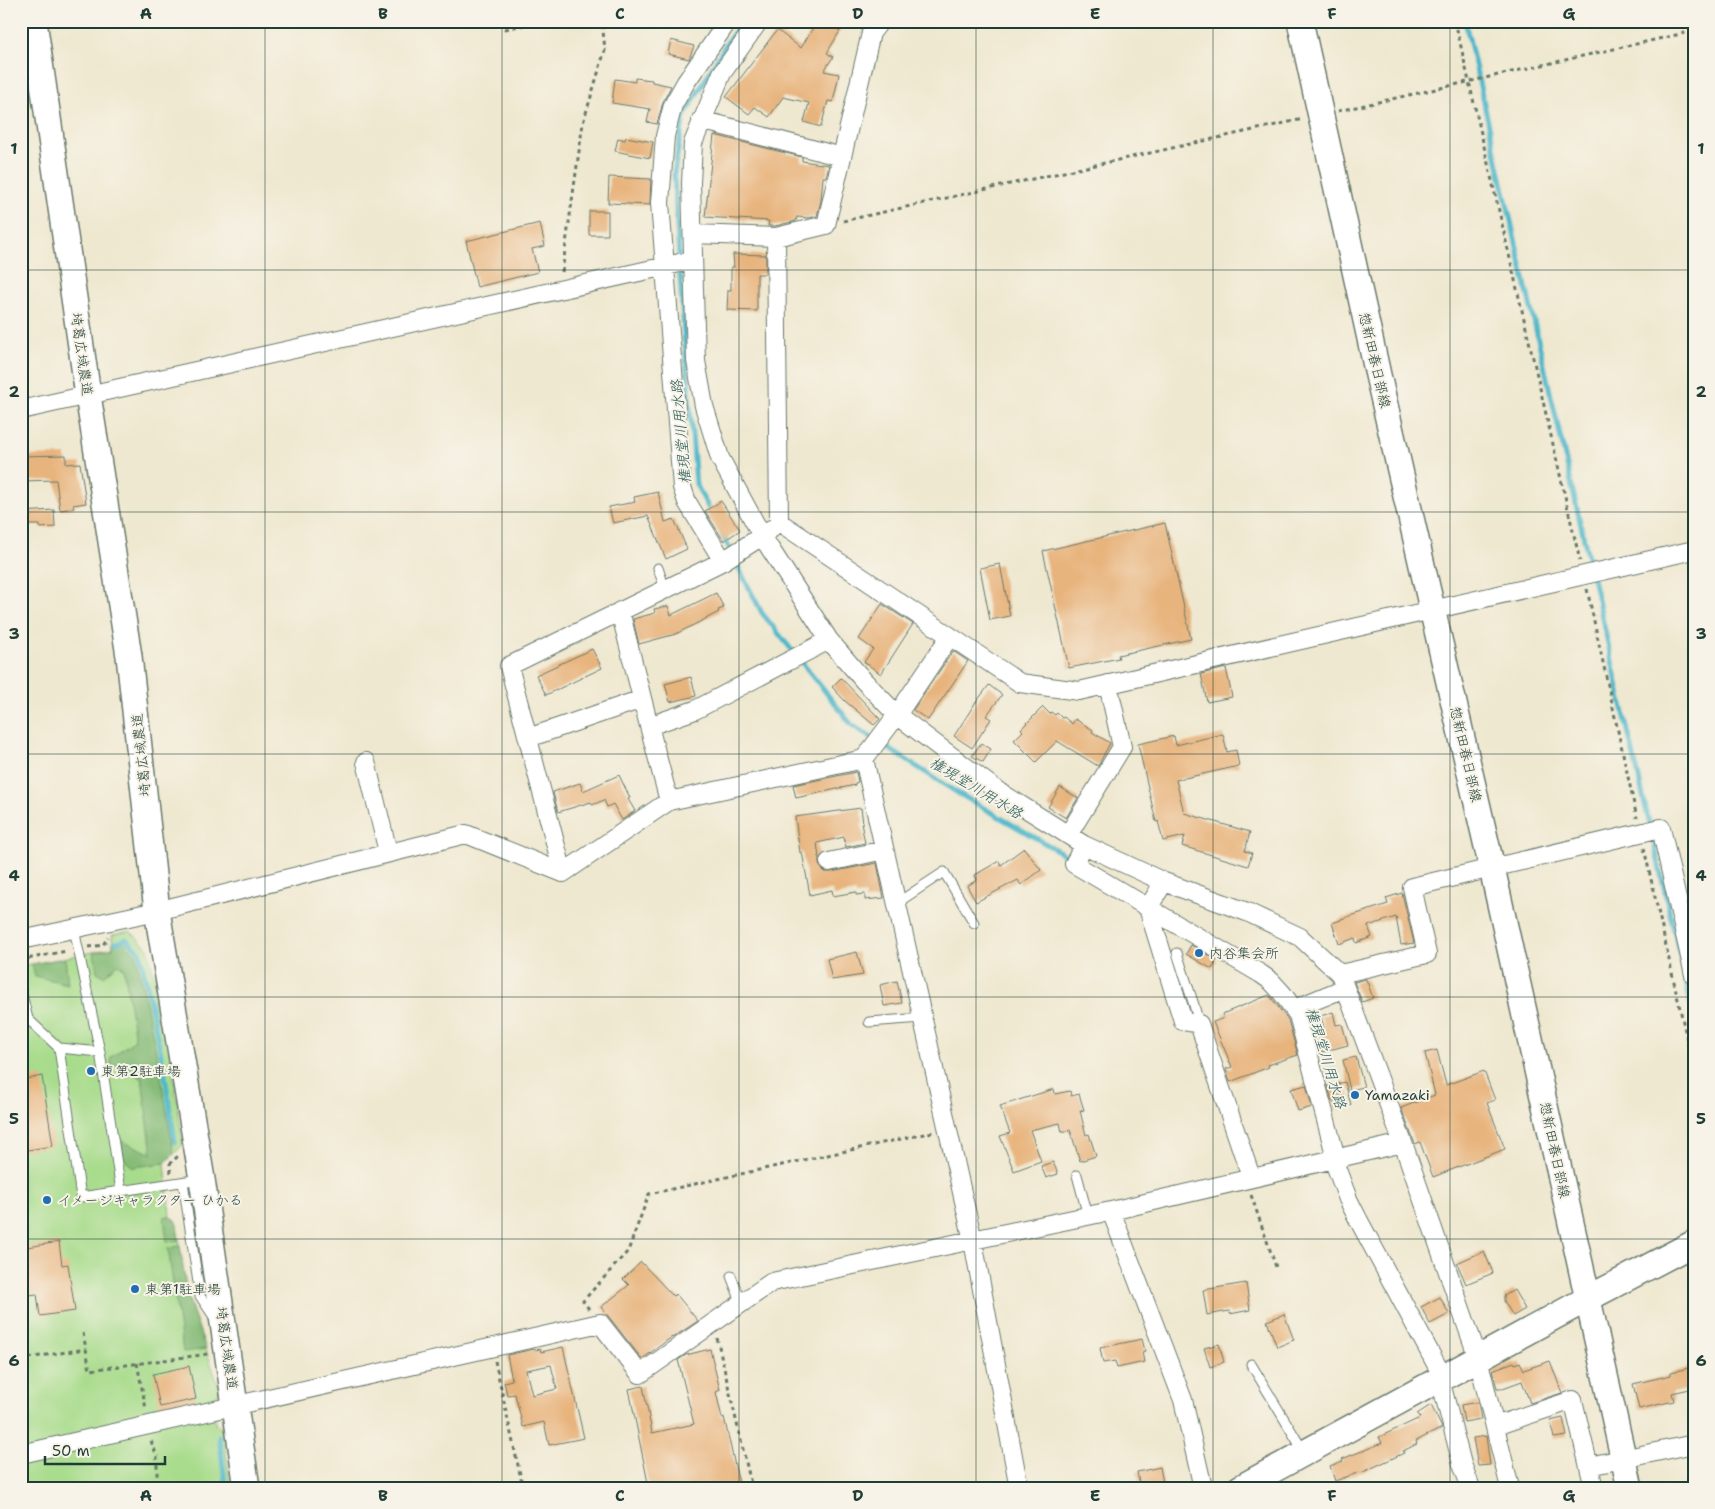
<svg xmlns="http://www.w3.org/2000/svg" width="1715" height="1509" viewBox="0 0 1715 1509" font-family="'Shantell Sans','Klee One',sans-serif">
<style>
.green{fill:#a8dc8c;stroke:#648c60}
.forest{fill:#86bc78;stroke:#527c56}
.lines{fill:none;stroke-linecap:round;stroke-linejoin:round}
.stream{stroke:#4db7ca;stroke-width:5}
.building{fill:#e8b47d;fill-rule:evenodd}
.lane-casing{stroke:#68796b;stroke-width:11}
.street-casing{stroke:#68796b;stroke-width:20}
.secondary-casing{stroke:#68796b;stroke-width:28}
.path{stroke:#68796b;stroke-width:3;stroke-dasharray:4 4;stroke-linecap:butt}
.lane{stroke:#fff;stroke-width:9}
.street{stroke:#fff;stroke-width:18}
.secondary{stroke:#fff;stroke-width:25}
.grid{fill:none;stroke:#1f3d34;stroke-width:1;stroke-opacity:0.55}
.poi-dot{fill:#1f6fb2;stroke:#f7f3e8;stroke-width:2}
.labels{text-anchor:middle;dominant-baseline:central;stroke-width:4;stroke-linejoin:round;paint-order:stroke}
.street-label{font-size:14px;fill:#1f3d34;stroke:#f7f3e8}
.poi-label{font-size:14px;fill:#1f3d34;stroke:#f7f3e8;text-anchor:start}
.water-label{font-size:15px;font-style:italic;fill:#2a5c5a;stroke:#f7f3e8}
.neatline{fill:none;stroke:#1f3d34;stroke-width:2}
.grid-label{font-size:16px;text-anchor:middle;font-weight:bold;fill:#1f3d34}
</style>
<rect width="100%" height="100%" fill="#f7f3e8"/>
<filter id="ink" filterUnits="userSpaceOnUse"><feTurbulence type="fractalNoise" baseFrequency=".02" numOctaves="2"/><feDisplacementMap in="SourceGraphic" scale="10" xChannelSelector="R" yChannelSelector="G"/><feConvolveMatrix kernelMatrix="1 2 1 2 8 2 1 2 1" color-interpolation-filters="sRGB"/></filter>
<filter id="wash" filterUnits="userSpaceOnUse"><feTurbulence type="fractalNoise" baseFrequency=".0096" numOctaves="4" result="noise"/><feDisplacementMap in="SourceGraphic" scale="20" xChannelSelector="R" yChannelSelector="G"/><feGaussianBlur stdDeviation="1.12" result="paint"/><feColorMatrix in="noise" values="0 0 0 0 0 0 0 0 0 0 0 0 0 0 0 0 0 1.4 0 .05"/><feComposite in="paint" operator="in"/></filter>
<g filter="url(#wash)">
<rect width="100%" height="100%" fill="#efe8d0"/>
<path class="green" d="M 130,931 L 148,948 L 172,1062 L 183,1145 L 165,1163 L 170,1216 L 176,1220 L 187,1295 L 220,1390 L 215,1399 L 215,1424 L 223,1428 L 231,1488 L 21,1488 L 21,965 L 33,964 L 113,948 L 112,935 Z"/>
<path class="forest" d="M 123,941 L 136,954 L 159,1066 L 174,1154 L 165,1163 L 133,1167 L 123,1159 L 122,1141 L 152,1154 L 142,1078 L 111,1064 L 111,1057 L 135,1040 L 124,968 L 118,964 L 104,976 L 97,972 L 94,952 L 113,948 L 113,944 Z
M 65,958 L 68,984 L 35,976 L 32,964 Z
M 170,1216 L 176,1220 L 179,1240 L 167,1242 L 164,1217 Z
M 180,1246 L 187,1295 L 206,1349 L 183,1352 L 168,1248 Z"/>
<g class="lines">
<path class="stream" d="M 1465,21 L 1694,1018
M 711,513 L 696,484 L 682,307 L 674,174 L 684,116 L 726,44 L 743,21
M 722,534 L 731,551
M 734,559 L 762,613 L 852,725 L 956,792 L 1074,860
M 116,943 L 126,939 L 140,952 L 164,1069 L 175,1142
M 219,1436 L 226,1488"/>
</g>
<g id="blocks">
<path class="building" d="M 817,21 L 824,21 L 840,31 L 827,53 L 833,57 L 824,71 L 839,74 L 833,102 L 828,101 L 821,127 L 804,122 L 809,103 L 783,97 L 769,117 L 755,107 L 749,114 L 726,97 L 777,30 L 801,48 Z
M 671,40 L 694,46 L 689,59 L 668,54 Z
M 635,78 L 652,80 L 652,82 L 671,86 L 663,102 L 657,124 L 647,122 L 650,109 L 612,103 L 615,79 L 635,82 Z
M 714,135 L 802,157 L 802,161 L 829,165 L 826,177 L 823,177 L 821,201 L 817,216 L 809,218 L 797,217 L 796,221 L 775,226 L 768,226 L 769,221 L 705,217 Z
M 626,137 L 653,142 L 650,158 L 615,151 L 618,138 L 625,140 Z
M 609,177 L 651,179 L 650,205 L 608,203 Z
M 589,211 L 608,211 L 608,235 L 589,235 Z
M 540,223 L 545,246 L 532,249 L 538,272 L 477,287 L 466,241 Z
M 733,254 L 766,255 L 766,274 L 757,274 L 757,311 L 727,310 L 728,290 L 731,290 L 731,267 L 734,267 Z
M 66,455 L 66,464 L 80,463 L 86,503 L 73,505 L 74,508 L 60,510 L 56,480 L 21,481 L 21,456 Z
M 658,492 L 665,522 L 674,519 L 687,549 L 666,559 L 648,516 L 613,523 L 609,507 L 635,502 L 634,497 Z
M 721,501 L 740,530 L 724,541 L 705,511 Z
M 54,510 L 55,527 L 40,528 L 40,525 L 21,525 L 21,512 Z
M 1165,523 L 1191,639 L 1118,655 L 1119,658 L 1069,668 L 1043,551 Z
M 1000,564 L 1010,616 L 990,620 L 980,568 Z
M 716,593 L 724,608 L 718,610 L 719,612 L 676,634 L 639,644 L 633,619 L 655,613 L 654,609 L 668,606 L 671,615 Z
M 882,604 L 913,624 L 881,674 L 864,662 L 873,649 L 859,639 Z
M 592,649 L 602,668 L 546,695 L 536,675 Z
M 953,651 L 968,661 L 928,720 L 913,710 Z
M 1226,668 L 1232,697 L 1207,702 L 1201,674 Z
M 691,677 L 696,696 L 670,702 L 665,684 Z
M 841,678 L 880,719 L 874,725 L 845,701 L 832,687 Z
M 989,685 L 1002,695 L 986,716 L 991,719 L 972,748 L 954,736 L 974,705 Z
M 1043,707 L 1050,714 L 1051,712 L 1055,715 L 1057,713 L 1062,718 L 1064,717 L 1072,724 L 1075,719 L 1093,730 L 1092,732 L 1110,743 L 1098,766 L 1057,741 L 1036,762 L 1014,740 L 1023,731 L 1021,729 Z
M 1223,734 L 1227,752 L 1236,750 L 1239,766 L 1176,780 L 1184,813 L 1250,832 L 1245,851 L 1252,853 L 1248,866 L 1182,846 L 1185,836 L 1163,841 L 1158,821 L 1156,822 L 1138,744 L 1174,736 L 1176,745 Z
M 981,743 L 991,749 L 983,762 L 972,756 Z
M 856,772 L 858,782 L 855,783 L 855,785 L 796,798 L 793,785 Z
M 619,775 L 630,798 L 628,799 L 635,811 L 622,820 L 613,804 L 607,807 L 604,800 L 592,805 L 591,802 L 558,812 L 553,792 L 580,783 L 583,791 Z
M 1060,787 L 1078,798 L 1066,818 L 1048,807 Z
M 861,808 L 863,823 L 861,823 L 865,843 L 846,847 L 844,837 L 817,843 L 819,858 L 819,865 L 825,872 L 831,872 L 877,863 L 884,898 L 865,900 L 865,894 L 856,895 L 856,892 L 833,896 L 832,890 L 810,895 L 802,852 L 800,853 L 795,817 Z
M 1024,848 L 1041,870 L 1021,885 L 1018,880 L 976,902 L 967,886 L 977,880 L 975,875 L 999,861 L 1001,865 Z
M 1402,893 L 1414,943 L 1401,945 L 1396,917 L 1368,926 L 1372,937 L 1356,943 L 1355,938 L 1339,944 L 1332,923 L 1341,920 L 1341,919 L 1388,904 L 1386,898 Z
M 1191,945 L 1217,960 L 1212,969 L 1186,954 Z
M 857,952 L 863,975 L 832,980 L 827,959 Z
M 1366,979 L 1373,998 L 1362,1002 L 1354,982 Z
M 897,981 L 902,1003 L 884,1006 L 880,985 Z
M 1269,995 L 1288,1020 L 1298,1055 L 1268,1065 L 1269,1067 L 1230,1082 L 1226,1069 L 1232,1067 L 1213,1022 L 1224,1018 L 1222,1014 Z
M 1333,1012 L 1336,1025 L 1342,1024 L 1348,1045 L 1322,1052 L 1321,1047 L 1318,1048 L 1313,1031 L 1324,1028 L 1321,1016 Z
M 1437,1050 L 1446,1085 L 1484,1071 L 1495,1100 L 1487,1103 L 1505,1149 L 1433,1177 L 1420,1142 L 1415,1144 L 1401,1108 L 1435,1095 L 1425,1053 Z
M 1356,1057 L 1364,1087 L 1350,1090 L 1343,1060 Z
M 42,1076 L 53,1146 L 21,1151 L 21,1080 Z
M 1345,1082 L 1351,1105 L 1336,1109 L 1334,1101 L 1332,1101 L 1328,1086 Z
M 1306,1085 L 1312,1107 L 1298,1111 L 1291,1089 Z
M 1054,1089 L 1055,1094 L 1070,1091 L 1071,1096 L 1079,1094 L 1084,1110 L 1080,1111 L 1086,1135 L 1089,1134 L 1096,1156 L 1080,1161 L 1070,1130 L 1062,1132 L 1060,1123 L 1030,1130 L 1041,1161 L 1014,1171 L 1000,1136 L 1010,1133 L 1000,1106 Z
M 1053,1162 L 1058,1174 L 1046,1178 L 1041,1166 Z
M 59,1242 L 62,1265 L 68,1264 L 75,1311 L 40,1316 L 37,1294 L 21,1296 L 21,1248 Z
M 1484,1251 L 1493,1273 L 1466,1284 L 1457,1263 Z
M 641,1262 L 673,1296 L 676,1294 L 698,1321 L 672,1338 L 672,1337 L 642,1359 L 601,1307 L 629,1285 L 623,1279 Z
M 1246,1283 L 1250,1310 L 1230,1314 L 1229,1311 L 1207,1315 L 1203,1290 Z
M 1514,1290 L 1525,1309 L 1513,1316 L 1504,1301 L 1504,1296 Z
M 1440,1297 L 1449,1314 L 1430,1324 L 1421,1307 Z
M 1284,1314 L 1294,1340 L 1277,1347 L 1267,1321 Z
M 1142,1339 L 1145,1351 L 1142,1352 L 1144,1362 L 1117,1368 L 1115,1361 L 1103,1363 L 1100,1348 Z
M 1219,1344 L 1224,1362 L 1210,1367 L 1204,1348 Z
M 563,1347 L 584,1438 L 549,1445 L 544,1422 L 523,1427 L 515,1394 L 507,1395 L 504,1382 L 512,1380 L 507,1355 L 534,1349 L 535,1350 L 540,1349 L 541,1352 ZM 551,1365 L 557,1389 L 532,1395 L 526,1370 Z
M 710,1349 L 720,1390 L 716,1392 L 722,1418 L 724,1417 L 740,1488 L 649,1488 L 629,1389 L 643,1386 L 652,1433 L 694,1424 L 678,1360 L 686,1355 Z
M 1550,1361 L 1562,1393 L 1530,1403 L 1522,1381 L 1503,1388 L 1497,1388 L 1492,1370 L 1514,1362 L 1515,1364 L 1520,1362 L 1524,1370 Z
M 189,1366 L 196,1399 L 160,1407 L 153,1374 Z
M 1694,1367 L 1694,1388 L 1672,1393 L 1674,1401 L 1639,1409 L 1633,1384 L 1671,1375 L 1671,1372 Z
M 1478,1402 L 1481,1419 L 1464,1422 L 1461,1405 Z
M 1431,1405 L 1442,1428 L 1416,1441 L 1417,1444 L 1403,1451 L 1404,1453 L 1361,1473 L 1360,1472 L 1335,1481 L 1330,1466 L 1343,1461 L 1342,1459 L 1382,1443 L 1379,1437 L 1420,1418 L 1417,1414 Z
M 1563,1418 L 1567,1436 L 1554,1438 L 1550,1421 Z
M 1486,1436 L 1490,1465 L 1478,1466 L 1473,1438 Z
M 1160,1467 L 1164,1488 L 1140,1488 L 1137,1472 Z"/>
</g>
</g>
<g filter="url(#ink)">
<use href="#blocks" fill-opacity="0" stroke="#68796b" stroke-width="1"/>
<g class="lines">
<g class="lane-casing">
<path id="lane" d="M 658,568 L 665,589
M 897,903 L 944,872 L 974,923
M 74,929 L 100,1052 L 121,1191
M 1177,953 L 1194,1005 L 1199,1024
M 21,990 L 28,1019 L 59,1048 L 100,1052
M 869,1022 L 922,1018
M 59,1048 L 81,1197 L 200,1179
M 1077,1175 L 1088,1216
M 183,1182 L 200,1296 L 214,1317
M 731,1276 L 742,1304
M 1251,1364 L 1304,1452"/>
</g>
<g class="street-casing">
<path id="street" d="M 759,21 L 722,73 L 693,143 L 691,183 L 696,361 L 704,406 L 720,458 L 762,536 L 829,640 L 864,681 L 897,715 L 995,789 L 1084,845 L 1164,882 L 1247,912 L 1300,937 L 1340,974 L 1403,1143 L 1478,1358 L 1510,1488
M 701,120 L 842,157
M 693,234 L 776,237 L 826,225 L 871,33 L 880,21
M 776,237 L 779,522 L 1020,683 L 1079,691 L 1694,550
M 21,410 L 693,260
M 723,561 L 687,502 L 682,487 L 660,203 L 665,136 L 673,105 L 686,82 L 728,21
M 620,611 L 649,726
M 950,636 L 897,715 L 864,759 L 973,1241 L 1019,1488
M 528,738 L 642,699
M 366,762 L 388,852
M 669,801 L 864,759
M 1068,835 L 1122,747 L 1108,684
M 1084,845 L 1074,864 L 1261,974 L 1271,981 L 1282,993 L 1298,1015 L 1336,1158
M 829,862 L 884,850
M 563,873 L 509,666 L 723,561 L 762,536 L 771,529
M 1164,882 L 1148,908 L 1183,1021 L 1199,1024 L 1251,1177
M 21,940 L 157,911 L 466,834 L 563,873 L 669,801 L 649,726 L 695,710 L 829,640
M 1340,974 L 1427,954 L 1412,887 L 1661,828 L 1694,975
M 1294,1009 L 1345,988
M 1333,1159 L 1348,1199 L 1358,1219 L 1443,1377
M 1111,1211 L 1183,1400 L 1203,1488
M 1440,1379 L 1462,1464 L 1471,1488
M 1495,1426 L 1573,1400 L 1594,1488
M 21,1454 L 600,1323 L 640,1374 L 772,1282 L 1111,1211 L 1403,1143
M 1589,1466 L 1694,1444"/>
</g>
<g class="secondary-casing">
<path id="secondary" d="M 34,21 L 88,395 L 129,656 L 157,911 L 202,1179 L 247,1488
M 1300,21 L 1378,375 L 1492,868 L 1630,1488
M 1240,1488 L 1587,1299 L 1694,1243"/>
</g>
<path class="path" d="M 504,21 L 505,29 L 543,21
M 1455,21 L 1580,561
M 1338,111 L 1694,31
M 843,221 L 1303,119
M 562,272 L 583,123 L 605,50 L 602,21
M 1587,589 L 1637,818
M 1644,848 L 1694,1071
M 88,947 L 103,945 L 108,937
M 21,960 L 67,951
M 171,1173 L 170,1164 L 178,1156
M 1251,1195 L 1277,1270
M 589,1309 L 583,1301 L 628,1251 L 649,1194 L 933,1132
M 83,1333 L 90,1370 L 208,1354
M 717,1338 L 752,1488
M 21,1359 L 86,1349
M 495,1361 L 523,1488
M 137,1363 L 146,1409
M 151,1441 L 157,1456 L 157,1488"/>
<use href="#lane" class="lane"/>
<use href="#street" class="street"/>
<use href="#secondary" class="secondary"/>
</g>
</g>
<path class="grid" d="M 265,21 L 265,1488M 502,21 L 502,1488M 739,21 L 739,1488M 976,21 L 976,1488M 1213,21 L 1213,1488M 1450,21 L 1450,1488M 21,270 L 1694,270M 21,512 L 1694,512M 21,754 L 1694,754M 21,997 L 1694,997M 21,1239 L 1694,1239"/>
<g class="poi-dot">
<circle cx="1199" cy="953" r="5"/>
<circle cx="91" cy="1071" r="5"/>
<circle cx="1355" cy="1095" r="5"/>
<circle cx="47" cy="1200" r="5"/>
<circle cx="135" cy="1289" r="5"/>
</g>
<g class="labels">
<g class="street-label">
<text transform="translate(82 354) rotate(82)">埼葛広域農道</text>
<text transform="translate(1375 360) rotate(77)">惣新田春日部線</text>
<text transform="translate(1466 754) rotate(77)">惣新田春日部線</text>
<text transform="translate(141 755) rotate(-96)">埼葛広域農道</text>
<text transform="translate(1555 1150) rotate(78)">惣新田春日部線</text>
<text transform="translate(227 1348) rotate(82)">埼葛広域農道</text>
</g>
<g class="poi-label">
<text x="1209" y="953">内谷集会所</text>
<text x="101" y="1071">東第2駐車場</text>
<text x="1365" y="1095">Yamazaki</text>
<text x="57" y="1200">イメージキャラクター ひかる</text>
<text x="145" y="1289">東第1駐車場</text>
</g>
<g class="water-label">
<text transform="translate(681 432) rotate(-95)">権現堂川用水路</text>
<text transform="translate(976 788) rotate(31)">権現堂川用水路</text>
<text transform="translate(1326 1058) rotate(73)">権現堂川用水路</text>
</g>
</g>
<rect width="1715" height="1509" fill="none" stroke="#f7f3e8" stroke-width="55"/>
<path d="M45 1456v8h120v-8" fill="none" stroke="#1f3d34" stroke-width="2.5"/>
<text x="52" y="1456" font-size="15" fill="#1f3d34" stroke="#f7f3e8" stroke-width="4" paint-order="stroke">50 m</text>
<rect x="28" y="28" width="1660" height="1454" class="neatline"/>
<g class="grid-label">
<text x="146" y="19">A</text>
<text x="383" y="19">B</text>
<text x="620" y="19">C</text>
<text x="858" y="19">D</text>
<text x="1095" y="19">E</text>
<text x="1332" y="19">F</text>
<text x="1569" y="19">G</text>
<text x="14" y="154">1</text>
<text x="1701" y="154">1</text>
<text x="14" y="397">2</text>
<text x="1701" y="397">2</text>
<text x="14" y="639">3</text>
<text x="1701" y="639">3</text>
<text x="14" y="881">4</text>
<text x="1701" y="881">4</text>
<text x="14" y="1124">5</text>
<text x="1701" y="1124">5</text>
<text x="14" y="1366">6</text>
<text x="1701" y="1366">6</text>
<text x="146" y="1501">A</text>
<text x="383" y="1501">B</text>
<text x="620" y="1501">C</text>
<text x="858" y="1501">D</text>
<text x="1095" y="1501">E</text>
<text x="1332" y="1501">F</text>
<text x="1569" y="1501">G</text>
</g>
</svg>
